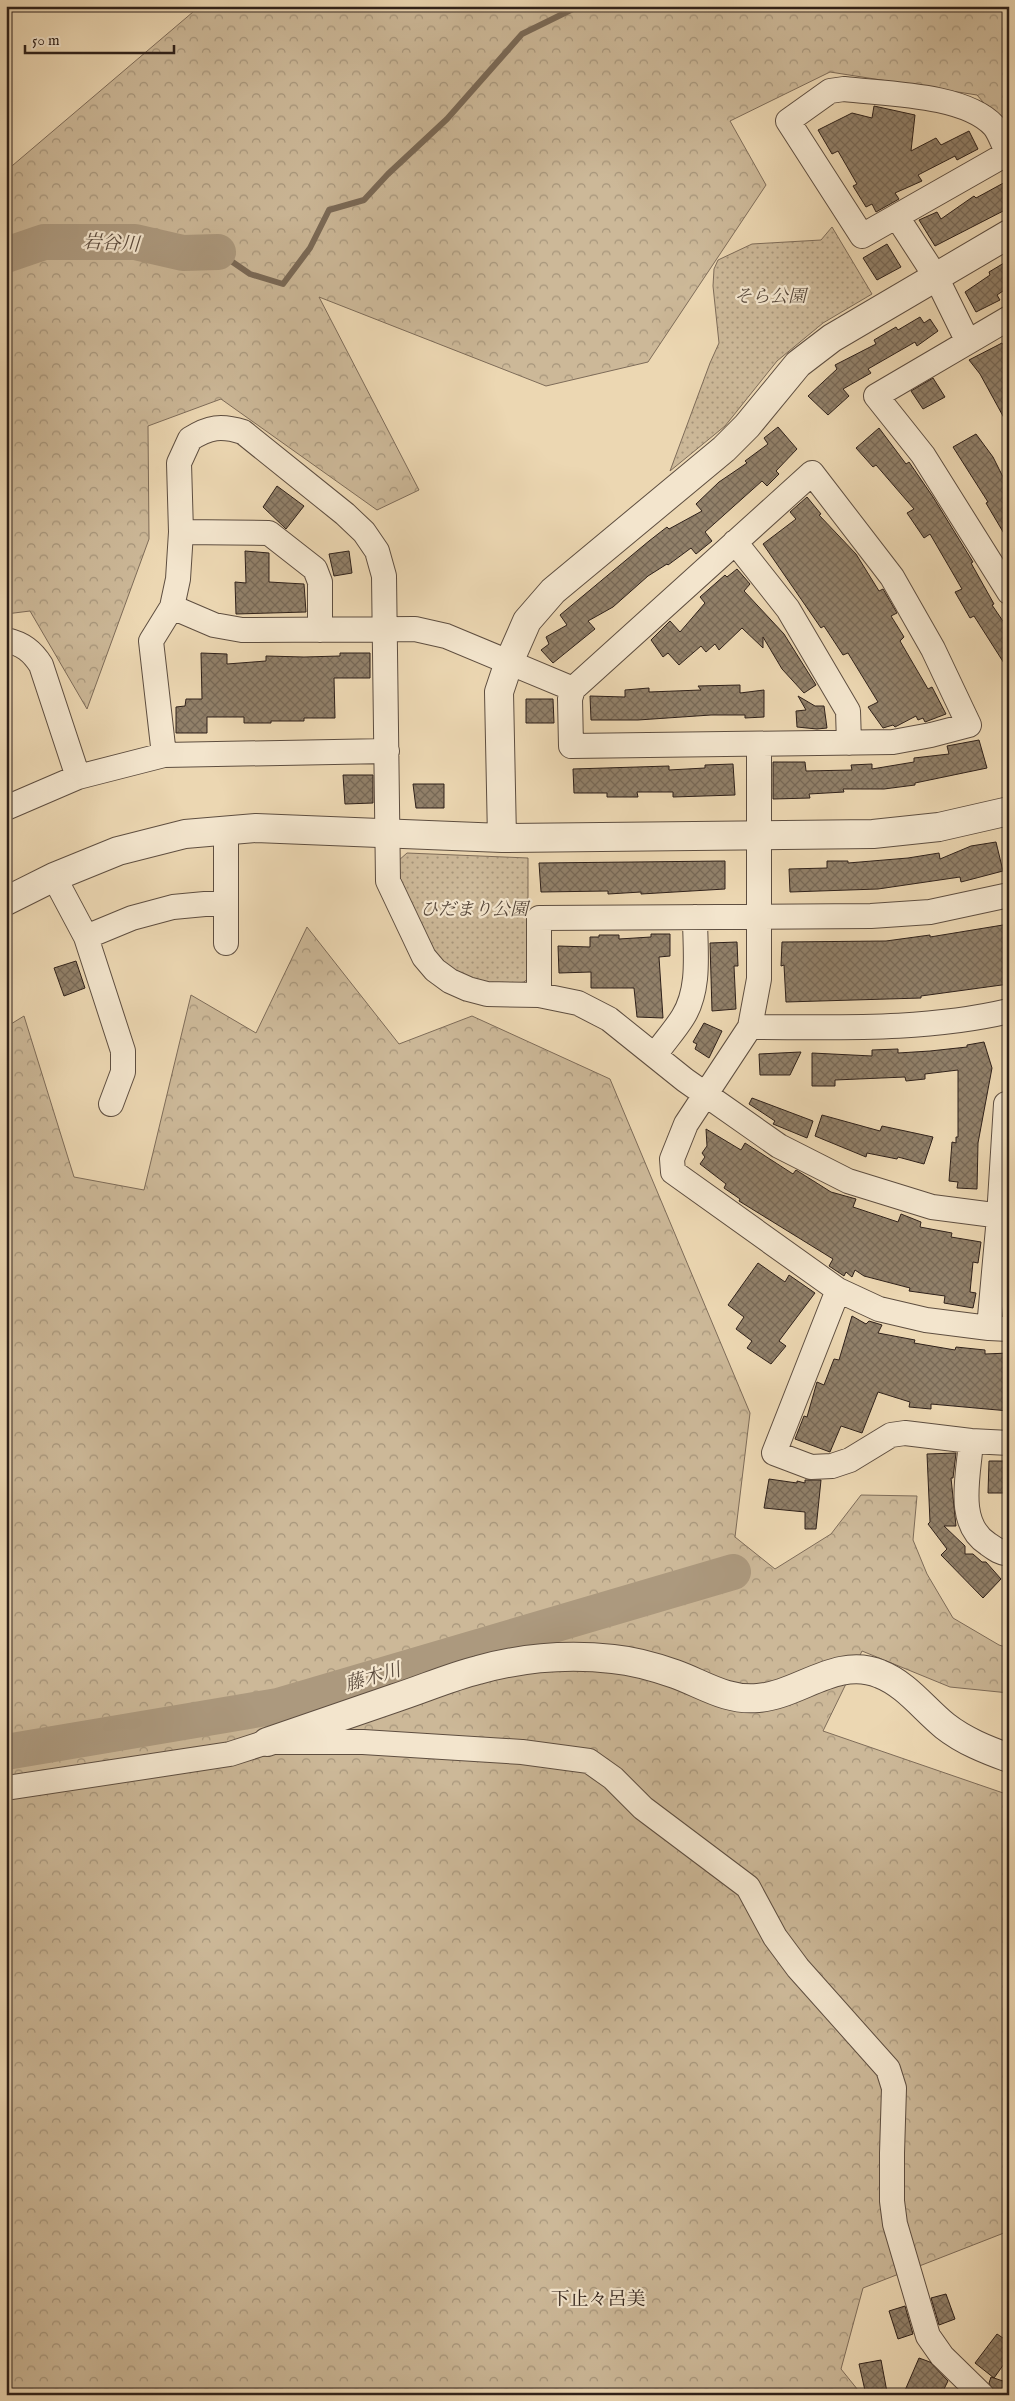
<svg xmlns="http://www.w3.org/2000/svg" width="1015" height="2401" viewBox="0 0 1015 2401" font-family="'IM FELL English','Noto Serif JP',serif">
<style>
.forest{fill:url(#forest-crowns);stroke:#7e6c59}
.park{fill:url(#park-dots);stroke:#7e6c59}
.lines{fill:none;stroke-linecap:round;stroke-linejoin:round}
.stream{stroke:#7a6956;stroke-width:6}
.river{stroke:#ac997e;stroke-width:36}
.building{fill:url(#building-cross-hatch);stroke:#2f211a}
.minor-casing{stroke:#5e4e40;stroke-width:26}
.tertiary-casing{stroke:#5e4e40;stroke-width:30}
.minor{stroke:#f3e5cd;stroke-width:24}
.tertiary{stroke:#f3e5cd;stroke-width:28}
.labels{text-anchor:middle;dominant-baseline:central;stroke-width:4.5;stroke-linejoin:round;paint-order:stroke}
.park-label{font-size:18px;font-style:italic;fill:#56473a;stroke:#f3e5cd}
.water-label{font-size:19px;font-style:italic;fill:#5b4b3d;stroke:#f3e5cd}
.neighbourhood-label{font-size:19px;fill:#2f211a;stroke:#f3e5cd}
</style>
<defs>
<pattern id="forest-crowns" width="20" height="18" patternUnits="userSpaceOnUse" patternTransform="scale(1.25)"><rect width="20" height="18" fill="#ccb898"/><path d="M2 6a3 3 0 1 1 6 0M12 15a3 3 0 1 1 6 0" fill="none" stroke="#a6957b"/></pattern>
<pattern id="park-dots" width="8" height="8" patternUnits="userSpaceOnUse" patternTransform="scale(1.25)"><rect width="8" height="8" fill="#ccb898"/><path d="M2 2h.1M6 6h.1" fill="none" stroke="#a6957b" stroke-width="1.8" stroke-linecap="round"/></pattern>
<pattern id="building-cross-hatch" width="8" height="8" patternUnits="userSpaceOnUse" patternTransform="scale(1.25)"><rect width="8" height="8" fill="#918069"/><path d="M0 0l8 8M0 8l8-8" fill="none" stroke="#776856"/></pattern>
</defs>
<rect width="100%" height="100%" fill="#ecd7b2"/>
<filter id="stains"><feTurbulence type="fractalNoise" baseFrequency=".004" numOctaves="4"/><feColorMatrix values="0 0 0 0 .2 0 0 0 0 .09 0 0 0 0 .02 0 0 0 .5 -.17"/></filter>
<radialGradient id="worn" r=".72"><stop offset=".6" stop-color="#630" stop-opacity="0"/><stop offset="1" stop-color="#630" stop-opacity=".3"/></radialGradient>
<path class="forest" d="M 200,6 L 1009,6 L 1009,132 L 977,95 L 830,72 L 730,121 L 766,185 L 648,362 L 546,386 L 319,297 L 419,490 L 377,510 L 221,399 L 148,426 L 149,539 L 87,709 L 30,611 L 6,614 L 6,171 Z
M 307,927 L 399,1044 L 472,1016 L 610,1079 L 750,1413 L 735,1537 L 775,1569 L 831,1534 L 861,1495 L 917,1496 L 913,1540 L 927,1574 L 953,1618 L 999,1645 L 1009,1648 L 1009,1693 L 950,1687 L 862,1651 L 823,1731 L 1009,1795 L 1009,2231 L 863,2288 L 841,2369 L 862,2395 L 6,2395 L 6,1027 L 24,1016 L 74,1177 L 144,1190 L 191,995 L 256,1033 Z"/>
<path class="park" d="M 832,227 L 872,294 L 823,323 L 777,361 L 725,426 L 670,471 L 710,363 L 719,343 L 713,286 L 714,269 L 718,260 L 752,244 L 821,240 Z
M 407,853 L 528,858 L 528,979 L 521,984 L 495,985 L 462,976 L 447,965 L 434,951 L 399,879 L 398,861 Z"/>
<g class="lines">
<path class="stream" d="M 218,252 L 250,274 L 283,284 L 310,248 L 329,210 L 364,200 L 388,174 L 447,119 L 522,34 L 579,6"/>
<path class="river" d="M 6,255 L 44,242 L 135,242 L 183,253 L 218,252
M 6,1752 L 278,1706 L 733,1572"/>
</g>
<path class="building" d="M 874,106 L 915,115 L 911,151 L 936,138 L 941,145 L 969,131 L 978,149 L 957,160 L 955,156 L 918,175 L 922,181 L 895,193 L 899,199 L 876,212 L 872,204 L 866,207 L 853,186 L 857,184 L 838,151 L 832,154 L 818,130 L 852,113 L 872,118 Z
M 1009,180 L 1009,208 L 935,246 L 919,220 L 937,212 L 941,219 L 974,196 L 976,198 Z
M 887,244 L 901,267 L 877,280 L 863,258 Z
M 1009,260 L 1009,287 L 997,295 L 1000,300 L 976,312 L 965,292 L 990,275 L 989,272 Z
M 920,317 L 924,323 L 930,319 L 938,331 L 917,346 L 915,342 L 868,369 L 871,373 L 843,389 L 849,396 L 828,415 L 808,396 L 837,369 L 835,365 L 876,344 L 874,340 L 896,327 L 898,330 Z
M 1002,343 L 1009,354 L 1009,427 L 980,374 L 969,360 Z
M 933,378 L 945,397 L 923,409 L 911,391 Z
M 778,427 L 797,449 L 776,471 L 779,474 L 767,486 L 762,481 L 705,532 L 712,541 L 696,554 L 691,548 L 668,565 L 667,564 L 648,576 L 613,607 L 588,621 L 595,629 L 553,663 L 541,650 L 549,644 L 546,637 L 567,625 L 560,615 L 649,541 L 667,527 L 669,529 L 702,511 L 696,504 L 719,482 L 747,463 L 745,461 L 768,444 L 764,438 Z
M 879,428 L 906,464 L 909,462 L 933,497 L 973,562 L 971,563 L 994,604 L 992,605 L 1009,630 L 1009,671 L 974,616 L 970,618 L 955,592 L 962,589 L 930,534 L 924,538 L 907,513 L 914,509 L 876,465 L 873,467 L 856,448 Z
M 976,434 L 993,457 L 1009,489 L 1009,542 L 986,503 L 988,502 L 953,447 Z
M 277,486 L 304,506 L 286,529 L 263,507 Z
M 807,497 L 821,514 L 819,515 L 856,554 L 879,591 L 883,589 L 897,613 L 891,616 L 904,637 L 900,641 L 928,689 L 932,687 L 946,714 L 925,722 L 923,718 L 918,720 L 916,716 L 895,727 L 893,725 L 883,728 L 868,707 L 878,702 L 848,653 L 843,655 L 824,626 L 821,628 L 763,544 L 796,519 L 790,512 Z
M 245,551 L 269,553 L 269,582 L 304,584 L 306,612 L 236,614 L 235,582 L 246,583 Z
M 349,551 L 352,573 L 334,576 L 329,554 Z
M 737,569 L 750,584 L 744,591 L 784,634 L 816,685 L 804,693 L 782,669 L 763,637 L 763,648 L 742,628 L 719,650 L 715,644 L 706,652 L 701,646 L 679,665 L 668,653 L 663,657 L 651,640 L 670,621 L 680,632 L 705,603 L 700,597 L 725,575 L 727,577 Z
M 201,653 L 227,654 L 227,664 L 266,661 L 266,656 L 304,657 L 340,656 L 340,653 L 370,653 L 370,678 L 334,678 L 335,718 L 304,718 L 304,721 L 271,721 L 271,723 L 244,723 L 244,717 L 207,717 L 207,733 L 176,733 L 176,707 L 185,706 L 186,699 L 202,699 Z
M 740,685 L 740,693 L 764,690 L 764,717 L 745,718 L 745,715 L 711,715 L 638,720 L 591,720 L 590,696 L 625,697 L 625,690 L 649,688 L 649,692 L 701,690 L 698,686 Z
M 798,696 L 815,706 L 824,706 L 827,728 L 817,729 L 797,727 L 796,711 L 806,710 Z
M 526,699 L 553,699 L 554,723 L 526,723 Z
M 979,740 L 987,768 L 915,783 L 915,785 L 884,789 L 843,789 L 844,792 L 809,794 L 810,798 L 773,799 L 773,762 L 805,762 L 806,771 L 852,770 L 851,765 L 872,764 L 872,769 L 914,762 L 914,758 L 949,754 L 947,746 Z
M 733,764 L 735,795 L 673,797 L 673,792 L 637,792 L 638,797 L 607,797 L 607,793 L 574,793 L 573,769 L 669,766 L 669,770 L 705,768 L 705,765 Z
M 343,775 L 373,775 L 373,803 L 345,804 Z
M 413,784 L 444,784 L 444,808 L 416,808 Z
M 996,842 L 1003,871 L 961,882 L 960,877 L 878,889 L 790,892 L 789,869 L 827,868 L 827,861 L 848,861 L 848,863 L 908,858 L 939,853 L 940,859 L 971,846 Z
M 725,861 L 725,889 L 641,894 L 641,892 L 608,894 L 608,891 L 541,892 L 539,863 Z
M 1009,924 L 1009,984 L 921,996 L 921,998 L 786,1002 L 784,965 L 781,966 L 782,942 L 886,941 L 930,935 L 930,937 Z
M 651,934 L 670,934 L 670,956 L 659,957 L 663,1018 L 637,1017 L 634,988 L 591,988 L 591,972 L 559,973 L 558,946 L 590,947 L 590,937 L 599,937 L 599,935 L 619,935 L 619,939 L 651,937 Z
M 737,942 L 738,966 L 734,966 L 736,1009 L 712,1011 L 710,943 Z
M 76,961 L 85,988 L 64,996 L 54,968 Z
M 704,1023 L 722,1031 L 709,1058 L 695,1049 L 697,1044 L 693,1042 Z
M 984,1042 L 992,1068 L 978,1143 L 977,1189 L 957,1188 L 958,1182 L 949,1181 L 952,1142 L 956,1143 L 956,1137 L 958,1137 L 958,1070 L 925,1074 L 925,1079 L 906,1081 L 905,1077 L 835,1080 L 835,1086 L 812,1086 L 812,1053 L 872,1056 L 872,1050 L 898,1049 L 898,1053 L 930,1051 L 967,1047 L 967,1045 Z
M 801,1052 L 790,1075 L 760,1075 L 759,1054 Z
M 752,1098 L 813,1121 L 807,1138 L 773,1124 L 775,1121 L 749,1104 Z
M 822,1115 L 880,1131 L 882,1126 L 933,1137 L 924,1164 L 898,1157 L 897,1159 L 867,1153 L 866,1157 L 815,1136 Z
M 706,1129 L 741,1150 L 745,1143 L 793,1174 L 796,1170 L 831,1192 L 856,1199 L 853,1207 L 898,1222 L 901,1214 L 921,1222 L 920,1227 L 952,1233 L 951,1237 L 981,1242 L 978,1263 L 973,1262 L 970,1292 L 976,1293 L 973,1308 L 944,1303 L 945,1296 L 909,1291 L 910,1288 L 864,1276 L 855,1270 L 852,1277 L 846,1272 L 844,1276 L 829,1266 L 833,1259 L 739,1201 L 740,1199 L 724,1188 L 726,1184 L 700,1164 L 705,1157 L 702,1153 L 707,1146 Z
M 758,1263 L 785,1282 L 789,1275 L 815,1293 L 779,1341 L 786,1346 L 771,1364 L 747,1348 L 752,1341 L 736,1329 L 744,1317 L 728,1305 Z
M 852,1316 L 866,1324 L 869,1321 L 882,1325 L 878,1333 L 915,1340 L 914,1343 L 955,1350 L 956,1347 L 985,1350 L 985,1354 L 1009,1353 L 1009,1411 L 931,1404 L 931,1409 L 909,1407 L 910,1402 L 878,1392 L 862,1433 L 841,1426 L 830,1452 L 795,1439 L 804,1416 L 807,1417 L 817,1382 L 824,1385 L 834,1359 L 839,1360 Z
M 956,1453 L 953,1478 L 951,1478 L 956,1526 L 944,1526 L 965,1546 L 965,1554 L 973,1554 L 982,1562 L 986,1562 L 1001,1579 L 983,1598 L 941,1555 L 947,1549 L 928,1524 L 930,1522 L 927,1454 Z
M 989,1461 L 1009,1461 L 1009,1493 L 988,1493 Z
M 769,1479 L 797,1483 L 797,1481 L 805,1483 L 805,1480 L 821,1480 L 816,1529 L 805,1529 L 805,1512 L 764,1508 Z
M 946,2294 L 955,2319 L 939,2325 L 931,2298 Z
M 905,2306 L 913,2334 L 898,2339 L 889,2311 Z
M 997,2334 L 1009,2342 L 1009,2357 L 994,2378 L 1009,2383 L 1009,2395 L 995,2395 L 989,2383 L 991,2377 L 994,2378 L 975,2363 Z
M 919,2358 L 930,2362 L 948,2381 L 941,2395 L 903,2395 Z
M 881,2360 L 887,2392 L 866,2395 L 859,2364 Z"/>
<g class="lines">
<g class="minor-casing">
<path id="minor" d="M 844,89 C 885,94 965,94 994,126 C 1000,133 1003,145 1008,153 L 862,236 L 788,121 L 830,91 Z
M 897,217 L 936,277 L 968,342
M 1009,318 L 876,396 L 923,455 L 1009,592
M 812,473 L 892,577 L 933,649 L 969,725 L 931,735 L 893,742 L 571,746 L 570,699 L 573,689 Z
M 181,532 L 269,533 L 315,569 L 320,582 L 320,630
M 735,542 L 788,609 L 848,711 L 849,743
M 172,607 L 214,625 L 242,630 L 415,629 L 446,636 L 573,689
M 6,640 C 23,644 32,651 41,665 L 78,777
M 759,745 L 759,979 L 750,1027 L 686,1124 L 672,1159 L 673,1172 L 838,1290 L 879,1309 L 926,1320 L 989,1328 L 1009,1329
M 164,755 L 151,641 L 172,607 L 178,579 L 181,532 L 179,463 L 190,439 C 209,427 221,425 243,432 L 345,514 L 364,532 L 377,551 L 384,576 L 388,881 L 424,957 L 435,970 L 450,981 L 468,989 L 487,994 L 539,995 L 578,1003 L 609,1019 L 685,1080 L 779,1146 L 848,1181 L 932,1207 L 1009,1217
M 6,808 L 78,777 L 164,755 L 387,751
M 54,877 L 86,937 L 123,1051 L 123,1072 L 111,1104
M 86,937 L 132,918 L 173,907 L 226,902 L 226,831
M 226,943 L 226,902
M 539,995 L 539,918 L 871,916 L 930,912 L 1009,895
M 750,1027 C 837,1027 924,1031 1009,1011
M 655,1055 C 664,1042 675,1030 683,1017 C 701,988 695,950 695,917
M 838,1290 L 774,1453 L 811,1467 L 832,1466 L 850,1460 L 891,1435 L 905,1433 L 971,1441 L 1009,1443
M 989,1328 L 999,1217 L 1006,1104 L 1009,1104
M 971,1441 C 969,1474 955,1523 988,1544 C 995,1549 1000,1553 1009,1554
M 6,1788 L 230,1754 L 267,1742 L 363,1742 L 522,1752 L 589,1761 L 613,1778 L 643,1808 L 748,1887 L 775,1937 L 798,1968 L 888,2069 L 894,2088 L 892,2153 L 892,2201 L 895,2224 L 928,2336 L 942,2356 L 982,2395"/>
</g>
<g class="tertiary-casing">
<path id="tertiary" d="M 502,838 L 499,692 L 509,662 L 527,621 L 553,591 L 724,449 L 747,426 L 798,364 L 832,338 L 1009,234
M 6,901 L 54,877 L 118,851 L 185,834 L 256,828 L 502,838 L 873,834 L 939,827 L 1009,811
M 267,1742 C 310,1727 352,1713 395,1698 C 423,1689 450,1677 478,1670 C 521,1658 568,1654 613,1659 C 634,1661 655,1667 675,1674 C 703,1684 726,1701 758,1698 C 799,1695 837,1656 880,1674 C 906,1684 924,1709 945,1726 C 964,1741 987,1750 1009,1758"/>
</g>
<use href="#minor" class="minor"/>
<use href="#tertiary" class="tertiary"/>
</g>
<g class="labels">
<g class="park-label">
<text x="770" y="297">そら公園</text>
<text x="474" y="910">ひだまり公園</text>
</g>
<g class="water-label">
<text transform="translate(111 244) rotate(3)">岩谷川</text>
<text transform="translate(373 1678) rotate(-16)">藤木川</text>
</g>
<g class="neighbourhood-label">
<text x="598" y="2300">下止々呂美</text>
</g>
</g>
<rect width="1015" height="2401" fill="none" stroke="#ecd7b2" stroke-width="25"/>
<rect x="8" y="8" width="1000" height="2386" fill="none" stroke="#2f211a" stroke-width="2.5"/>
<rect x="12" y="12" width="990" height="2376" fill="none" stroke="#2f211a"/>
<path d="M25 45v8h149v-8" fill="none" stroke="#2f211a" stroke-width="2.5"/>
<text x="32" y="45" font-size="15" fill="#2f211a" stroke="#f3e5cd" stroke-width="4" paint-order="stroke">50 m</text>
<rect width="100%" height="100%" filter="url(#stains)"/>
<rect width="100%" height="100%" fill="url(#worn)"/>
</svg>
